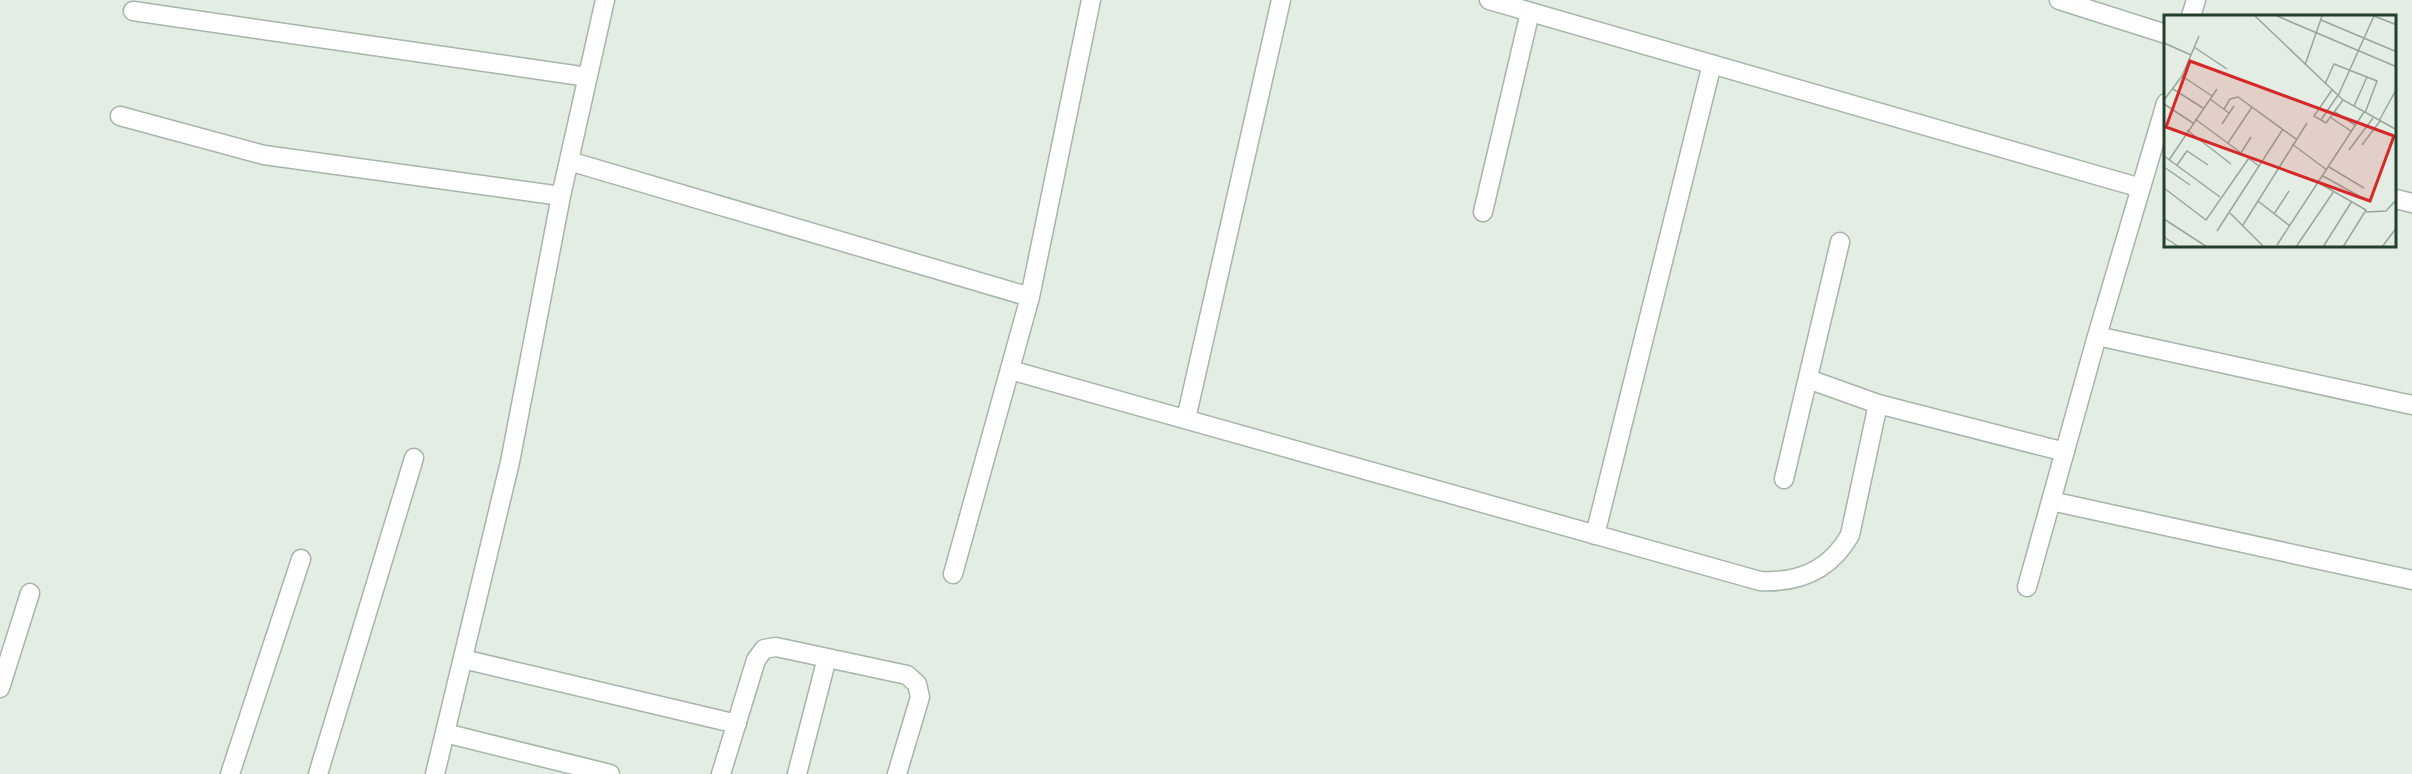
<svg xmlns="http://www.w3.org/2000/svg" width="2412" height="774" viewBox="0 0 2412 774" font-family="Cabin,sans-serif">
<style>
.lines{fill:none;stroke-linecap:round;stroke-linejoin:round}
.minor-casing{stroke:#a5b5a9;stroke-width:21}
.minor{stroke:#fff;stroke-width:18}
.inset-road{fill:none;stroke:#96a79a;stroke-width:1.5}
.view{fill:#d62828;fill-opacity:0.15;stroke:#d62828;stroke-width:3}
.inset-edge{fill:none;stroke:#223f2c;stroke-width:3}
</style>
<rect width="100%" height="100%" fill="#e3ede4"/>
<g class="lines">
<g class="minor-casing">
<path id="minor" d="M 1489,0 L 2141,188
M 2059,0 L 2166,34
M 133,11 L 588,77
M 2191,16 L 2196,0
M 120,116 L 264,155 L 561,196
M 569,161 L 1030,297
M 2396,199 L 2412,203
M 1483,212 L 1530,12
M 2097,336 L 2412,405
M 1010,370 L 1760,581 C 1800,583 1830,570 1850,535 L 1878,404
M 1808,379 L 1878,404 L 2065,452
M 1186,419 L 1281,0
M 1784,479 L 1840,242
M 2051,501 L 2412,580
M 1595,535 L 1712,64
M 953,574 L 1030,297 L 1091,0
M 2027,587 L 2097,336 L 2166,103
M 463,659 L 737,724
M 0,688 L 30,593
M 445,733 L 610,774
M 230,774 L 301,559
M 318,774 L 414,458
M 435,774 L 510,462 L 561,196 L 605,0
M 721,774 L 756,660 L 764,649 L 776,647 L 907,675 L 917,684 L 920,697 L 897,774
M 797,774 L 827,658"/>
</g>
<use href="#minor" class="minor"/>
</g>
<g transform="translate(2164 15)">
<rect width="232" height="232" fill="#e3ede4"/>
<path class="inset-road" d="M 91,1 L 179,85 L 233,115M 113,1 L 233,52M 157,5 L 233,37M 0,28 L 27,40M 30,32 L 63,54M 141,50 L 158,1M 18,61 L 48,81M 161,69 L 170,49 L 213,66 L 201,98M 9,74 L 39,93M 168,75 L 150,101 L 162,108 L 179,85M 174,81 L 210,1 L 233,10M 46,84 L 65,98M 0,85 L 18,61 L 35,21M 0,89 L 29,108M 190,91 L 203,62M 60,94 L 66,84 L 74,82 L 132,124M 171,97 L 191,110M 166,102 L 187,116M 31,104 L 95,151M 157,105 L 174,80M 215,106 L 233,73M 58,109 L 70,91M 23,115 L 67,149M 64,128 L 88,92M 128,129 L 163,155M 198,130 L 216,106M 185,135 L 209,103M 77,138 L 87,122M 0,141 L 56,182M 5,145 L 53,74M 13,150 L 23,136 L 44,150M 0,152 L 26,170M 165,152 L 200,173M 159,161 L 195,181M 155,168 L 202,195 L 179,232M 0,173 L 42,205 L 85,143M 94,186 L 126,211M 202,197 L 222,196 L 233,184M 66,198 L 100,232M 110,199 L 125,176M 0,204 L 43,232M 79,210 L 143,108M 53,216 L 119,114M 0,222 L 15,232M 113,230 L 200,97M 132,232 L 170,176M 159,232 L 188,186M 218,232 L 233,212"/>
<path class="view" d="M 26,46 L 230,121 L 206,186 L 2,112 Z"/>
<rect width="232" height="232" class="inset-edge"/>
</g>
</svg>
